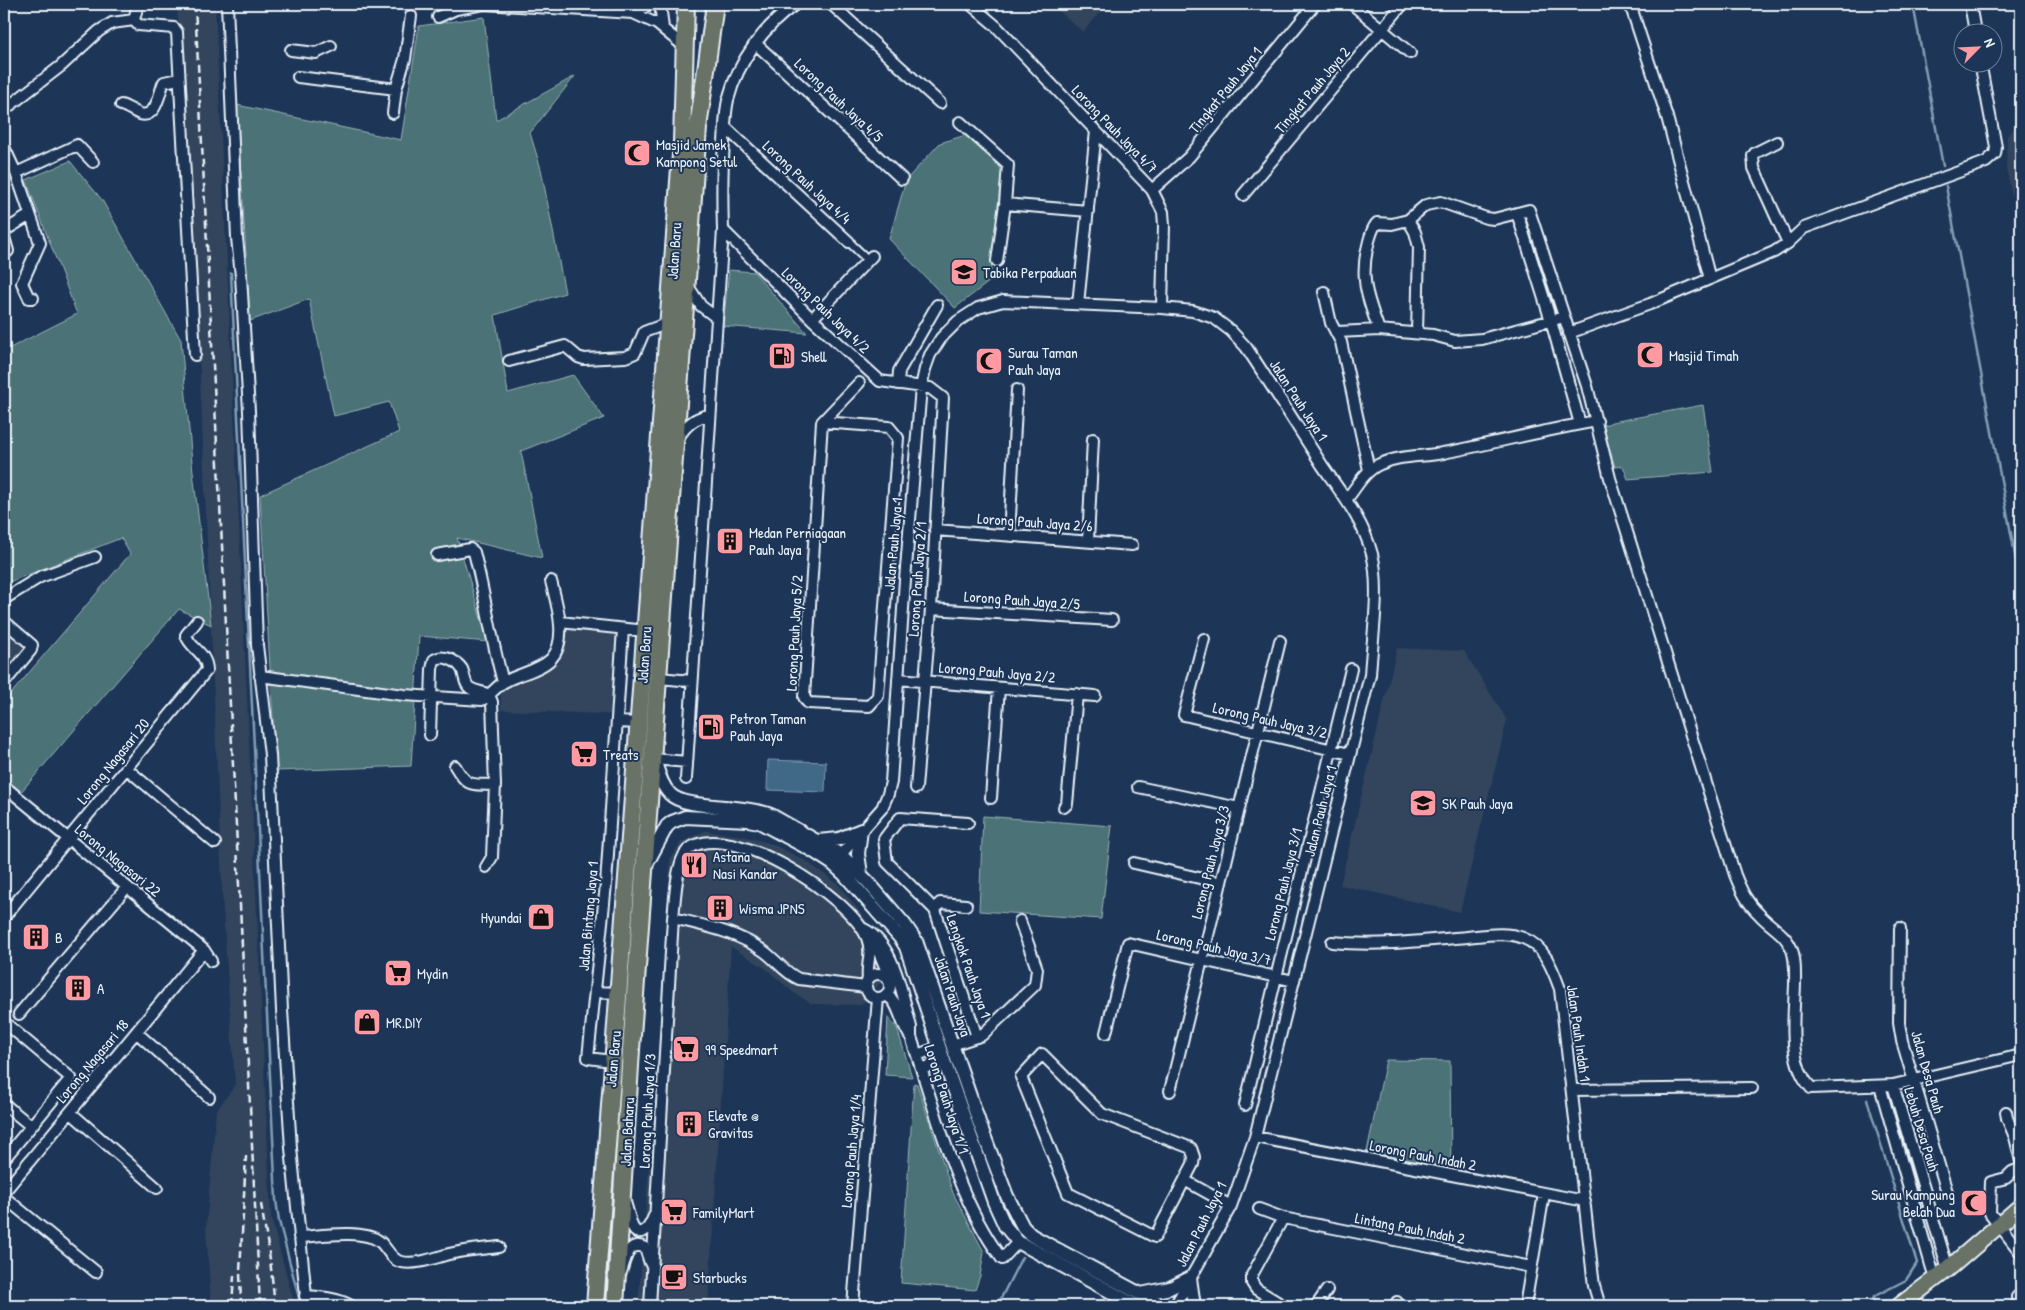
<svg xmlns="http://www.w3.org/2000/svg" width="2025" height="1310" viewBox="0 0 2025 1310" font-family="'Patrick Hand',sans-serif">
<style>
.built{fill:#32445d}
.green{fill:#4b7276;stroke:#9ab2b7}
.water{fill:#406787;stroke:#839eb4}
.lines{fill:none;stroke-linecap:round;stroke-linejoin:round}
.stream{stroke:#839eb4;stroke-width:2.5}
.pedestrian-casing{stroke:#e8f1f8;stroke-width:11}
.minor-casing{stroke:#e8f1f8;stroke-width:14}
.tertiary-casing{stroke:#e8f1f8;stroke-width:16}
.primary-casing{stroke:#e8f1f8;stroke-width:19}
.trunk-casing{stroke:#e8f1f8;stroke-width:20}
.pedestrian{stroke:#1d3557;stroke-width:7}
.minor{stroke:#1d3557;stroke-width:10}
.tertiary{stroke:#1d3557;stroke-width:12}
.primary{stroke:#697266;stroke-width:15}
.trunk{stroke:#697266;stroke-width:16}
.rail{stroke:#e8f1f8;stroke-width:2.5;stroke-dasharray:8 4;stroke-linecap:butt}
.labels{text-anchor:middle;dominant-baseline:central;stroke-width:4;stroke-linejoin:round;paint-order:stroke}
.street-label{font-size:15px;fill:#e8f1f8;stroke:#1d3557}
.poi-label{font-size:15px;fill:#e8f1f8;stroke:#1d3557;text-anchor:start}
</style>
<rect width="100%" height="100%" fill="#1d3557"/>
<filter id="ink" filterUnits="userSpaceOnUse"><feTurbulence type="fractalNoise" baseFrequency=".02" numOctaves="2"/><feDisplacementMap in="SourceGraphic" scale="10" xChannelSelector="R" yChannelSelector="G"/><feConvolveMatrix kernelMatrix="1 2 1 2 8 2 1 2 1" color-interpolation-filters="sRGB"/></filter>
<g filter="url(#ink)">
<path class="built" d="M 177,4 L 215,4 L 271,1218 L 295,1306 L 211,1306 L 206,1228 L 216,1111 L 235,1085 L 223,911 L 198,330 Z
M 1051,4 L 1108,4 L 1083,32 Z
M 2014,4 L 2021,4 L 2021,55 Z
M 2021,121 L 2021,233 L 2006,169 L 2007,136 Z
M 4,617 L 40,646 L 4,689 Z
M 569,628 L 630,637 L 625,715 L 501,710 L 501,687 L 560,662 L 561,637 Z
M 1397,648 L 1464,651 L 1507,720 L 1460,912 L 1340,885 Z
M 705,831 L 743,836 L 772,844 L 806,861 L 838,884 L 899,962 L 861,1005 L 812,1004 L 794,993 L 765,968 L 731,947 L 708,1306 L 638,1306 L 668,927 L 670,859 L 681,842 Z"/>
<path class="green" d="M 484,17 L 496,120 L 575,76 L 530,133 L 541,169 L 565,293 L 495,315 L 508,393 L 573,375 L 604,418 L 521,451 L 542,558 L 457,538 L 488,642 L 419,636 L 411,766 L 276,771 L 260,495 L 399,432 L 389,402 L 334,416 L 309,299 L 250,321 L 237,105 L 401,140 L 419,26 Z
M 969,134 L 1002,168 L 990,281 L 955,308 L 889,239 L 906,180 L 940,143 Z
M 70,161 L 102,200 L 181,340 L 192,463 L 211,625 L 179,609 L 20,793 L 4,779 L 4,702 L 130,554 L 121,538 L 4,584 L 4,351 L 77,314 L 26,180 Z
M 729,270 L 754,272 L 807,333 L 723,326 Z
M 1703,405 L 1713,472 L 1628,479 L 1623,466 L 1615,467 L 1603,426 L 1612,422 Z
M 983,816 L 1112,826 L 1101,919 L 979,911 Z
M 888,1017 L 897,1028 L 912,1077 L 885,1075 Z
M 1386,1060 L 1450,1061 L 1451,1177 L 1365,1161 Z
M 914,1083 L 917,1084 L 953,1193 L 984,1252 L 980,1276 L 975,1290 L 901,1283 Z"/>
<path class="water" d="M 768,760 L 826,762 L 825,792 L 767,790 Z"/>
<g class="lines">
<path class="stream" d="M 1913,4 L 1943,166
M 1946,186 L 2021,587
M 231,273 L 276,1200 L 279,1221 L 299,1298 L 300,1306
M 1867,1099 L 1917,1263 L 1906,1280 L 1875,1296 L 1870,1302
M 997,1306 L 1022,1257"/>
<g class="pedestrian-casing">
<path id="pedestrian" d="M 849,242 L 868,260"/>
</g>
<g class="minor-casing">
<path id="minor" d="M 138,4 L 134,20 L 138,25 L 174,28 L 177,32 L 195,355
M 227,4 L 237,238 L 241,276 L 249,411 L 257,645 L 270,755 L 282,1010 L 291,1148 L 307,1306
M 660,4 L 663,28
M 831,4 L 940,103
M 970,4 L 996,26 L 1152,190 L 1163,212 L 1164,225 L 1162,308
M 1352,4 L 1410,53
M 1630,4 L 1667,117 L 1710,279
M 1970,4 L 1975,32
M 633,13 L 650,4
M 438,17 L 456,9 L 484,4 L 633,13 L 657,24 L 685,47
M 755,43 L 902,179
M 291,50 L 316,53 L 331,46
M 298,77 L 396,89
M 121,105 C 128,107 134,112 140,114 C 157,119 159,92 164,82 L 178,79
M 4,110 L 61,66 L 99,31 L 112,23 L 134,20
M 393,113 L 396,89 L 405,59 L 411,16
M 960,122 L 1008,165 L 1005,204 L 997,261
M 725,127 L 849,242
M 1777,142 L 1755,153 L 1753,156 L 1754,168 L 1788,243
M 4,147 L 16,173 L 40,243 L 22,283 L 29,298 L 33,298
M 16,173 L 77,145 L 93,162
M 1152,190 L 1189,157 L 1315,4
M 1243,195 L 1403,4
M 1005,204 L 1088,211
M 1517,213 L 1551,321 L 1580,424
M 1408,220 L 1415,232 L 1419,247 L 1417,333
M 723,230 L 812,319 L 880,381 L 930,388 L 943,398 L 931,609 L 916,788
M 4,231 L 30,215
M 4,237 L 8,251
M 688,286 L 701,306 L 717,318
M 1324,292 L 1331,323 L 1341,342 L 1369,470
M 1078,304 L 1096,131
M 812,319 L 872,256
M 1379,330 C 1367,297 1359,277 1369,241 C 1371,235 1372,228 1377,223 L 1392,224 L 1408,220 L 1426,205 L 1441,202 L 1486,218 L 1494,219 L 1529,210 L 1587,386 L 1610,478 L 1735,875 C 1741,890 1747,903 1759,914 C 1770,927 1786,933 1792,950 C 1796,960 1795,974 1795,984 C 1794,1018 1787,1062 1811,1088 L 1893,1085 L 2021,1055
M 1337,332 L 1379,330 L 1433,335 L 1455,341 L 1482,339 L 1564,317
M 1569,333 L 1650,304 L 1774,252 L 1788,243 L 1804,228 L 1986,162 L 1995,154 L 1996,147 L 1980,62
M 509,361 L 565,346 L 578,357 L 584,359 L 625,357 L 635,353 L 644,332 L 668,323
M 898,384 L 899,371 L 937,305
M 822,422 L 889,427 L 898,438 L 878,696 L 869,706 L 808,703 L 804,697 L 822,422 L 859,383
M 678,438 C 686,425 695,417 710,415
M 1346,500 C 1356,488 1365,470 1380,464 C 1400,455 1422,457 1443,453 C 1495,443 1545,430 1597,421
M 935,530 L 1132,545
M 1009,535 L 1017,390
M 1088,541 L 1093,439
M 437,555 L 470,549 L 474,552 C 485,595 491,639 503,682
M 4,599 L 40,577 L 95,557
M 931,609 L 1112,620
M 4,621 L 32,645 L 31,650 L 4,683
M 560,622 L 646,631
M 1204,639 L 1184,715 L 1350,754
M 260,676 L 404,695 L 482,700 C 491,695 497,685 506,681 C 519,674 540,670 551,659 C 569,640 556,602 551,581
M 659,678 L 692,681
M 898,679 L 1095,696
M 617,722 L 639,723
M 430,735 L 432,669 L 434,660 C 443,654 456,660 462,669 C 465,675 464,684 470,688 C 476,692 483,691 489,695 L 492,702 L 495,785 L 492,857 L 486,867
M 654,759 L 687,762
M 455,766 C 468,788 471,784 495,785
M 126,768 L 215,843
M 686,779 L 723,230 C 722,200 722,171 724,142 C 725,128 725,113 728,100 C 738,61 764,26 796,4
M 4,786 L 204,950 L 211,961
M 1138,787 L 1239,808
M 991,798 L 999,688
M 1064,807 L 1067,804 L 1077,694
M 968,823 L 900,818 L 884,839 L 887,862 L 935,910 L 977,1037
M 837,859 L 882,808 L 888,794 L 891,782 L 905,580 L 921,387 L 925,369 L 930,355 L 941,338 L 958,321 L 978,308 L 1003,301 L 1162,308 L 1193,311 L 1214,318 L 1231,331 L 1246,347 C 1272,386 1297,426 1322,465 C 1341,493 1363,520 1372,554 C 1381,588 1372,639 1370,675 L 1255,1137 L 1231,1206 L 1175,1306
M 1134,863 L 1221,883
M 935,910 L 940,903 L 966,905
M 4,917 L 207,670 C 206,651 190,649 186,635 L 197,621
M 673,918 C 705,926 738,932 765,952 C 777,961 785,973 799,979 L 866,987
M 1900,928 L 1899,1023 L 1902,1041 L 1947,1192
M 864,929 C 895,944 903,998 911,1027 L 911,1037 C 935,1109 956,1198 1002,1259 L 1018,1242
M 1332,942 C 1372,946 1414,942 1455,938 C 1476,937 1503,930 1523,938 C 1545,946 1553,970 1560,989 L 1594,1286 L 1600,1306
M 875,943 L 886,969 L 888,980
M866 986a12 12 0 1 1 24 0a12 12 0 1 1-24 0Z
M 595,992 L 618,993
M 885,996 C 899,997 900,1025 911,1037
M 19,1014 L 127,887
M 4,1022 L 71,1078 L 4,1159
M 136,1032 L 209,1097
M 1106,1033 L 1128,943 L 1294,981
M 952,1045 L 982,1035 L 1035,985 L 1037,969 L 1020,921
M 1042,1054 L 1102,1114 L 1191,1148 L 1194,1157 L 1193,1164 L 1155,1237 L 1068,1193 L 1021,1077 Z
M 917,1055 L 939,1047
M 612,1061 L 588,1058 L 606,884 L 623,629
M 922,1069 L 944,1061
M 1893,1085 L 1948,1269
M 1880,1086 L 1935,1279
M 1572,1090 L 1752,1088
M 1170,1091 L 1280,641
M 4,1104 L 31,1126
M 1245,1105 L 1351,669
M 70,1112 L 157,1188
M 2006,1112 L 2007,1118 L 2015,1137 L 2021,1161
M 1255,1137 L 1585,1201
M 2021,1168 L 2012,1172 L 2006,1178 L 1991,1182 L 1990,1213 L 2021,1253
M 1186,1181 L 1231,1206
M 4,1192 L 204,950
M 4,1197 L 96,1272
M 625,1202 L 632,1226 L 636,1232 C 647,1234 650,1225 654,1216
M 1259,1209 L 1283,1218 L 1531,1267
M 1283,1218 L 1252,1275 L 1252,1283 L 1256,1289 L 1284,1306
M 299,1237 C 319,1236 362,1229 379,1241 C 386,1246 391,1260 401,1262 C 417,1265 434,1258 449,1254 C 465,1250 483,1249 499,1247
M 621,1272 C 625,1261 628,1239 645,1248 L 650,1263
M 305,1296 C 320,1297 338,1298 351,1306
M 650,1306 L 673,918 C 675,901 676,859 689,849 C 729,818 851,898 867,938 C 873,953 866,965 868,979
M 853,1306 L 878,998
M 1316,1306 L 1327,1290
M 1395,1306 L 1397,1302
M 1525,1306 L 1544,1194
M 2019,1306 L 2017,1297 L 2021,1294"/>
</g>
<g class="tertiary-casing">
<path id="tertiary" d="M 654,759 C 658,771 661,785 670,794 C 685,810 745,804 771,815 L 841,855 L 868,882 L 905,925 L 916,941 L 979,1122 L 1007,1196 L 1023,1227 L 1031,1235 L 1049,1245 L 1163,1306
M 861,830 L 858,854 L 861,874
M 818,841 L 839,839 L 861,830
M 645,867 L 667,826 L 672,822 L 685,817 L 748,820 L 759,822 L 813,851 L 833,864 L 844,874 L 901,939 L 906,947 L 944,1061 L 994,1202 L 1005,1226 L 1018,1242 L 1137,1306
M 1141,1294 L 1170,1288 L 1190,1278 L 1194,1306"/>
</g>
<g class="primary-casing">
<path id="primary" d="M 1899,1306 L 1948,1269 L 2021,1206"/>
</g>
<g class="trunk-casing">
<path id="trunk" d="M 595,1306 L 682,141 L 686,4
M 615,1306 L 631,1050 L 698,128 L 715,4"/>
</g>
<use href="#pedestrian" class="pedestrian"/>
<use href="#minor" class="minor"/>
<use href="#tertiary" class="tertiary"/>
<use href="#primary" class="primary"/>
<use href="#trunk" class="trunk"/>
<path class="rail" d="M 195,4 L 260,1306
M 261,1204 L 270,1259 L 275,1306
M 232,1306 L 234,1276
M 241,1306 L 240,1272 L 246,1156"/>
</g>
</g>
<defs>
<g id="mosque-square" transform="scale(1.4375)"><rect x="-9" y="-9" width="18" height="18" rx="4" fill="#ff9aa2" stroke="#1d3557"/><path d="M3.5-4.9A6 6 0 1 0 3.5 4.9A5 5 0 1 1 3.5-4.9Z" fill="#111"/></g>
<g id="school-square" transform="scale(1.4375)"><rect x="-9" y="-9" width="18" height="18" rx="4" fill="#ff9aa2" stroke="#1d3557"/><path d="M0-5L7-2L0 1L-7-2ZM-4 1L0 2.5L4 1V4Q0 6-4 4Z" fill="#111"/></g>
<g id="fuel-square" transform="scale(1.4375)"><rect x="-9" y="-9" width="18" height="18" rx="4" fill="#ff9aa2" stroke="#1d3557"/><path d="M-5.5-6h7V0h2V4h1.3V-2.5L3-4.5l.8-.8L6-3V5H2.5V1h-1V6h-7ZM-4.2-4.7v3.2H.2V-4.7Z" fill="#111"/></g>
<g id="building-square" transform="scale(1.4375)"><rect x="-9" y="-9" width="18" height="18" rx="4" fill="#ff9aa2" stroke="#1d3557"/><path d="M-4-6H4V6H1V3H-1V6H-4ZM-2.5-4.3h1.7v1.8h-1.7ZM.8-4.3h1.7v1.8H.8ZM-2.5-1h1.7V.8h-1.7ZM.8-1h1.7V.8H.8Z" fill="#111"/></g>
<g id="supermarket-square" transform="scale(1.4375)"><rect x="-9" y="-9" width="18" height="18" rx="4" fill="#ff9aa2" stroke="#1d3557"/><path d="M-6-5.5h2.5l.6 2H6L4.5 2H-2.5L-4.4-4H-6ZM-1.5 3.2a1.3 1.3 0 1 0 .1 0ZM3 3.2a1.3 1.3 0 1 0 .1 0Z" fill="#111"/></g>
<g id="restaurant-square" transform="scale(1.4375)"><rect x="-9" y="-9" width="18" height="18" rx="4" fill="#ff9aa2" stroke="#1d3557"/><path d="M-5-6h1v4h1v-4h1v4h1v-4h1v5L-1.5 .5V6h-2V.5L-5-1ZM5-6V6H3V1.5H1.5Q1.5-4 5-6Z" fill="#111"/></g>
<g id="shop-square" transform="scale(1.4375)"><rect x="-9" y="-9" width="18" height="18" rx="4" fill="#ff9aa2" stroke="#1d3557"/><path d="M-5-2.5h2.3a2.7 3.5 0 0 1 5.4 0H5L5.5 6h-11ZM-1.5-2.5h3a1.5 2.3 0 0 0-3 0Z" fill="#111"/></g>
<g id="cafe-square" transform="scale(1.4375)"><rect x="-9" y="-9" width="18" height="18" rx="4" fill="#ff9aa2" stroke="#1d3557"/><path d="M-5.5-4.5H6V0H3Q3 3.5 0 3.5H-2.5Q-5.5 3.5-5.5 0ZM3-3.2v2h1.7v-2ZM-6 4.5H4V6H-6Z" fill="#111"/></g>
</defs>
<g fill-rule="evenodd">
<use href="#mosque-square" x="637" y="153"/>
<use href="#school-square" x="964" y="272"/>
<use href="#mosque-square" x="1650" y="355"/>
<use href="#fuel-square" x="782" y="356"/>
<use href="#mosque-square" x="989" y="361"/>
<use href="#building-square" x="730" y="541"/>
<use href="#fuel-square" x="711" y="727"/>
<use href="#supermarket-square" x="584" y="754"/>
<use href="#school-square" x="1423" y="803"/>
<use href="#restaurant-square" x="694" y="865"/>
<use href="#building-square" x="720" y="908"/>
<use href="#shop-square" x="541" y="917"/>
<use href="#building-square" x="36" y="937"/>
<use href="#supermarket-square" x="398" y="973"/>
<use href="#building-square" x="78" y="988"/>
<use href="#shop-square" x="367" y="1022"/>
<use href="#supermarket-square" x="686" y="1049"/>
<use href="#building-square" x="689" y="1124"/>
<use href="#mosque-square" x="1974" y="1203"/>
<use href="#supermarket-square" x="674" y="1212"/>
<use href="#cafe-square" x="674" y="1277"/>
</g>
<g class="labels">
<g class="street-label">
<text transform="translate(1225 90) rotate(-51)">Tingkat Pauh Jaya 1</text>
<text transform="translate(1312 90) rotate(-50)">Tingkat Pauh Jaya 2</text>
<text transform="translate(839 100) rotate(43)">Lorong Pauh Jaya 4/5</text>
<text transform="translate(1115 129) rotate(46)">Lorong Pauh Jaya 4/7</text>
<text transform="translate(807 182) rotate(43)">Lorong Pauh Jaya 4/4</text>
<text transform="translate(674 251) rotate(-86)">Jalan Baru</text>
<text transform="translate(826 310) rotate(44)">Lorong Pauh Jaya 4/2</text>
<text transform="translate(1299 400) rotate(57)">Jalan Pauh Jaya 1</text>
<text transform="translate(1035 522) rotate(4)">Lorong Pauh Jaya 2/6</text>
<text transform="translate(893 544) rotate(-85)">Jalan Pauh Jaya 1</text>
<text transform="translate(917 579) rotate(-86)">Lorong Pauh Jaya 2/1</text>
<text transform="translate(1022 600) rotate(4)">Lorong Pauh Jaya 2/5</text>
<text transform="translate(794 633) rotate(-87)">Lorong Pauh Jaya 5/2</text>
<text transform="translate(644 655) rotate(-86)">Jalan Baru</text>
<text transform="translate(997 672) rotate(5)">Lorong Pauh Jaya 2/2</text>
<text transform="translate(1270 720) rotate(13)">Lorong Pauh Jaya 3/2</text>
<text transform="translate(113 761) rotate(-51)">Lorong Nagasari 20</text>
<text transform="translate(1320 811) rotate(-76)">Jalan Pauh Jaya 1</text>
<text transform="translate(118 860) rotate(39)">Lorong Nagasari 22</text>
<text transform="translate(1210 862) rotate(-76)">Lorong Pauh Jaya 3/3</text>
<text transform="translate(1283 884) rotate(-76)">Lorong Pauh Jaya 3/1</text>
<text transform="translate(588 916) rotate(-85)">Jalan Bintang Jaya 1</text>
<text transform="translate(1214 947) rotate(13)">Lorong Pauh Jaya 3/7</text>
<text transform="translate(969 966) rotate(71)">Lengkok Pauh Jaya 1</text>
<text transform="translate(953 996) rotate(71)">Jalan Pauh Jaya</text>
<text transform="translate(1579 1033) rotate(82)">Jalan Pauh Indah 1</text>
<text transform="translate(613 1059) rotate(-85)">Jalan Baru</text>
<text transform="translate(92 1061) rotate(-50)">Lorong Nagasari 18</text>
<text transform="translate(1928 1072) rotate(74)">Jalan Desa Pauh</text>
<text transform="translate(947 1099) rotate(72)">Lorong Pauh Jaya 1/1</text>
<text transform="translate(647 1111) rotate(-87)">Lorong Pauh Jaya 1/3</text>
<text transform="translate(1922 1129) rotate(73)">Lebuh Desa Pauh</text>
<text transform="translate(627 1132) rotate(-87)">Jalan Baharu</text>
<text transform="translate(851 1151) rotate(-85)">Lorong Pauh Jaya 1/4</text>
<text transform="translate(1423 1155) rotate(11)">Lorong Pauh Indah 2</text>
<text transform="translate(1201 1224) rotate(-63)">Jalan Pauh Jaya 1</text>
<text transform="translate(1410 1228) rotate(11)">Lintang Pauh Indah 2</text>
</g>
<g class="poi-label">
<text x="656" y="144">Masjid Jamek<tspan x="656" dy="17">Kampong Setul</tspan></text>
<text x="983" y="272">Tabika Perpaduan</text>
<text x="1008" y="352">Surau Taman<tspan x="1008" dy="17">Pauh Jaya</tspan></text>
<text x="1669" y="355">Masjid Timah</text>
<text x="801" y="356">Shell</text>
<text x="749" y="532">Medan Perniagaan<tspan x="749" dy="17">Pauh Jaya</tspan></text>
<text x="730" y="718">Petron Taman<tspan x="730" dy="17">Pauh Jaya</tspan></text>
<text x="603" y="754">Treats</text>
<text x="1442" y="803">SK Pauh Jaya</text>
<text x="713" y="856">Astana<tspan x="713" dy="17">Nasi Kandar</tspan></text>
<text x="739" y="908">Wisma JPNS</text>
<text x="522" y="917" text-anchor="end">Hyundai</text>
<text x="55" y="937">B</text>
<text x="417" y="973">Mydin</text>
<text x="97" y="988">A</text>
<text x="386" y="1022">MR.DIY</text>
<text x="705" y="1049">99 Speedmart</text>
<text x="708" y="1115">Elevate @<tspan x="708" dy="17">Gravitas</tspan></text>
<text x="1955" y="1194" text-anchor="end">Surau Kampung<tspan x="1955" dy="17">Belah Dua</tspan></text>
<text x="693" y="1212">FamilyMart</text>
<text x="693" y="1277">Starbucks</text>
</g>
</g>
<rect width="2025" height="1310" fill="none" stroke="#1d3557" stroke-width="20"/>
<rect x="10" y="10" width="2005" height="1290" fill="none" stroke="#e8f1f8" stroke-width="2" filter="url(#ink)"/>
<g transform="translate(1978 48) rotate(66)"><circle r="24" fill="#1d3557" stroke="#6e8097"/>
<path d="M0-4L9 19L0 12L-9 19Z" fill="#ff9aa2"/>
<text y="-8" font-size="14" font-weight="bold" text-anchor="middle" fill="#e8f1f8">N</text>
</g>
</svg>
